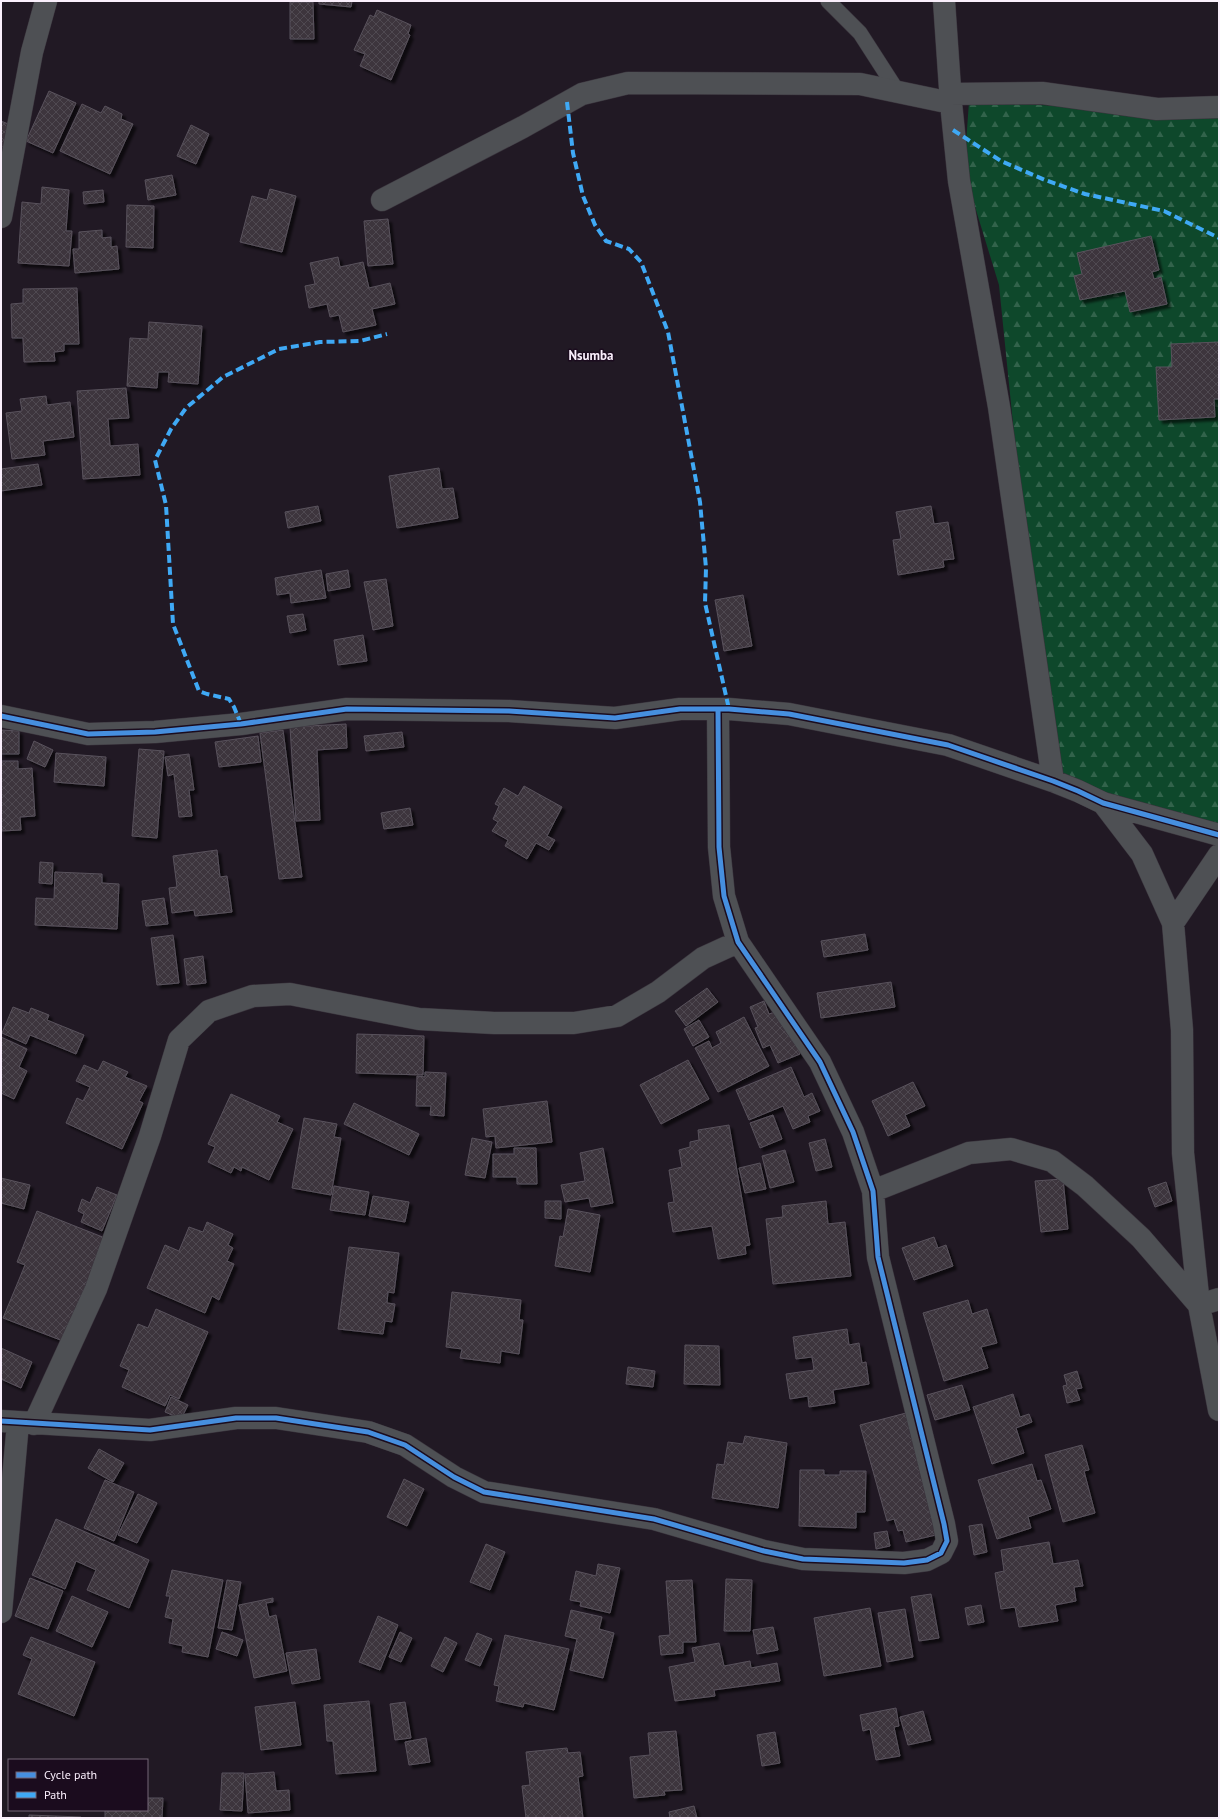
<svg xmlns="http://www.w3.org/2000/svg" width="1220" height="1819" viewBox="0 0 1220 1819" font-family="'PT Sans',sans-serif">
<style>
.forest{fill:url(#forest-firs)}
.building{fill:url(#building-cross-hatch);stroke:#59525c;filter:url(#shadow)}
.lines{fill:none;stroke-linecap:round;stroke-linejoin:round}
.service-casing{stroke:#3a343d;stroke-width:16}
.minor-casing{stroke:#3a343d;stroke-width:23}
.service{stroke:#4e5054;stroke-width:15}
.minor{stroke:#4e5054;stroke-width:22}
.quiet{stroke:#3fa9f5;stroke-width:4;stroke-dasharray:8 4;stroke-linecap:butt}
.cycleway-casing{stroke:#1b0c1e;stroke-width:8}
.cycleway{stroke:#468fdf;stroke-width:5}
.labels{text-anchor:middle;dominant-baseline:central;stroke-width:3;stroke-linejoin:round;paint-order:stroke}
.quarter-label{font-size:13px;font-weight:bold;fill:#faeffc;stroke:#1b0c1e}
</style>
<defs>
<pattern id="forest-firs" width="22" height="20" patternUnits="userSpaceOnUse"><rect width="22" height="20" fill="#0e482b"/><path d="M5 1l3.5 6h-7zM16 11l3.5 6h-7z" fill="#32634b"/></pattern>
<pattern id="building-cross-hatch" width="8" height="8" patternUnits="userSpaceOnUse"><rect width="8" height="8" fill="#3c353e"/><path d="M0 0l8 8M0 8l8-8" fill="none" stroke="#4f4951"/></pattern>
<filter id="shadow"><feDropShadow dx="3.5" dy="3.5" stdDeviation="1" flood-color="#0009"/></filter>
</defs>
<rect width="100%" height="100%" fill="#211924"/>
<path class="forest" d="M 969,102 L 1219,113 L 1219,832 L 1049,780 L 999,285 L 964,171 Z"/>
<path class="building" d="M 319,1 L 352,1 L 351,7 L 319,4 Z
M 290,2 L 313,2 L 314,39 L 290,39 Z
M 377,10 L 411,25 L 408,34 L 410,35 L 391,80 L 360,66 L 365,54 L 354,50 L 370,15 L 374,17 Z
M 49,91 L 76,103 L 53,153 L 26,141 Z
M 82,104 L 101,113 L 105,106 L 122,114 L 121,119 L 133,124 L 110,174 L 60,151 Z
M 1,121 L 13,126 L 1,155 Z
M 191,125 L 209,134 L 196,164 L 177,156 Z
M 172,175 L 176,195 L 148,200 L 145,180 Z
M 42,187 L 69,190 L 66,231 L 72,231 L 69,266 L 18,263 L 22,202 L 41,204 Z
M 270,189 L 296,196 L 282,252 L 240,242 L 252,196 L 267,200 Z
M 103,190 L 104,202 L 84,204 L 83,192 Z
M 127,205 L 154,206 L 153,248 L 126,247 Z
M 388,219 L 393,264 L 368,266 L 364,221 Z
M 102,230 L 102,238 L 111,237 L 111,247 L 117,246 L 119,269 L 75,273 L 73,249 L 79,249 L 79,232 Z
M 1151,236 L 1159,270 L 1152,272 L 1154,279 L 1161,277 L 1167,304 L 1130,312 L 1125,291 L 1080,300 L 1074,276 L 1082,274 L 1077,253 Z
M 338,257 L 340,267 L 363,262 L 369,288 L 390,283 L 395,304 L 372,309 L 376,325 L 343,332 L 339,315 L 330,317 L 327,304 L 309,308 L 305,286 L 315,284 L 310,263 Z
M 77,288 L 79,344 L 64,344 L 64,351 L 54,352 L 55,361 L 24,362 L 23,338 L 12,338 L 11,304 L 23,303 L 23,289 Z
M 149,322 L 202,326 L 198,384 L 168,382 L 169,372 L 158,372 L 157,388 L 127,386 L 130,338 L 148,339 Z
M 1219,342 L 1219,399 L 1214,399 L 1215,417 L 1159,420 L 1156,367 L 1172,367 L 1171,344 Z
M 126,388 L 129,418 L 108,419 L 110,446 L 138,444 L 140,475 L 83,479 L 77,391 Z
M 46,396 L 47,405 L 70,402 L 74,437 L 43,441 L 45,455 L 12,459 L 6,413 L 22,411 L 20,399 Z
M 38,464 L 42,485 L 1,491 L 1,469 Z
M 439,468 L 442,489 L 453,488 L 458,518 L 397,528 L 389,476 Z
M 318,506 L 321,521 L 288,528 L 285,512 Z
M 931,506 L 934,524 L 948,522 L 954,559 L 943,560 L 944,567 L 898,575 L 893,540 L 901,539 L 896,512 Z
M 321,570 L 326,598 L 291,603 L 290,593 L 277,595 L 275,578 Z
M 348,570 L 350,587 L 328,591 L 326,574 Z
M 386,579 L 393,626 L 373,630 L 364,582 Z
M 743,595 L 752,646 L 724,651 L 715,600 Z
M 303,614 L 306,630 L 290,633 L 287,616 Z
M 363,635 L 367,661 L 338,665 L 334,640 Z
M 346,724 L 347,748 L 317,750 L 320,820 L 296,821 L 290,727 Z
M 1,730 L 19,731 L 19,754 L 1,754 Z
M 283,730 L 302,877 L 279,879 L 260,733 Z
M 402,732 L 404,747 L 366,751 L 364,736 Z
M 258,736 L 261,762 L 219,767 L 215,742 Z
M 34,741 L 53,750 L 45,767 L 27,759 Z
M 139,749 L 164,751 L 157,838 L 132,836 Z
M 56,753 L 106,757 L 104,786 L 54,782 Z
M 189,754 L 194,790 L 189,790 L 192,816 L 179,817 L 174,774 L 168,776 L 165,757 Z
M 1,761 L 18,761 L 18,769 L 32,768 L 35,816 L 20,817 L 21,830 L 1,831 Z
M 524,786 L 562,807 L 547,836 L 555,840 L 549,850 L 536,843 L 527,859 L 505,846 L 508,840 L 492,831 L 498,822 L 493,819 L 499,806 L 495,804 L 504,788 L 518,796 Z
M 410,808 L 413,825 L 384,829 L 381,813 Z
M 217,850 L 220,877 L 227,876 L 232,912 L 195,916 L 194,910 L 172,913 L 169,888 L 177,887 L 173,856 Z
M 40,862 L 53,863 L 52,884 L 39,883 Z
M 55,872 L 102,874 L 102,883 L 119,884 L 117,929 L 35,925 L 36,898 L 54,899 Z
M 164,898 L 168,924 L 146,926 L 142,901 Z
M 865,934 L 868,950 L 824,957 L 821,941 Z
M 173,935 L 179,983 L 157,985 L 151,938 Z
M 203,956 L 206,983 L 187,985 L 184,959 Z
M 891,982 L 895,1007 L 821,1018 L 817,993 Z
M 707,988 L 718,1002 L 686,1026 L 675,1011 Z
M 764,1001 L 769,1014 L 781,1010 L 800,1054 L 778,1063 L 770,1045 L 763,1048 L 755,1028 L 758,1027 L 750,1007 Z
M 13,1007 L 29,1013 L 31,1008 L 49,1015 L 47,1020 L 84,1035 L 76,1054 L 30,1035 L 26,1044 L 2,1033 Z
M 744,1017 L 769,1066 L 718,1092 L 695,1048 L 709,1041 L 712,1048 L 721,1043 L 716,1032 Z
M 699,1020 L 709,1037 L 693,1046 L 684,1029 Z
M 357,1034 L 424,1036 L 423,1075 L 356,1073 Z
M 1,1037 L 27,1049 L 19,1067 L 27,1071 L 14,1099 L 1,1093 Z
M 688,1060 L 709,1099 L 661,1124 L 640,1085 Z
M 103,1061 L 128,1072 L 125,1077 L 147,1086 L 139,1101 L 143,1103 L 122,1149 L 66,1123 L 77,1098 L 83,1101 L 90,1087 L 76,1081 L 84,1065 L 98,1071 Z
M 791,1067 L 804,1097 L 812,1093 L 820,1111 L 808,1116 L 810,1122 L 793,1129 L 783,1106 L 749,1120 L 736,1090 Z
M 425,1072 L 446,1073 L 444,1116 L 430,1115 L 431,1106 L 416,1106 L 417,1076 L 425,1077 Z
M 913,1082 L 925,1106 L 905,1115 L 910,1126 L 888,1136 L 872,1101 Z
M 231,1094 L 280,1116 L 277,1122 L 293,1129 L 269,1180 L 242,1167 L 241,1171 L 234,1167 L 231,1173 L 208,1162 L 215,1147 L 208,1144 Z
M 547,1101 L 552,1142 L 496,1148 L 495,1136 L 486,1137 L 483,1109 Z
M 354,1103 L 419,1134 L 409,1155 L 344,1124 Z
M 773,1115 L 782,1139 L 760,1148 L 750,1123 Z
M 304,1118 L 337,1124 L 334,1137 L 341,1138 L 331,1195 L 292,1188 Z
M 729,1125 L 750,1245 L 745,1246 L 746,1254 L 718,1259 L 712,1226 L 673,1232 L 668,1203 L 674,1202 L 669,1170 L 682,1167 L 679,1150 L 690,1147 L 690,1142 L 699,1140 L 698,1130 Z
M 472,1138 L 492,1142 L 485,1178 L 465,1175 Z
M 825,1139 L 832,1167 L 816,1171 L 809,1143 Z
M 514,1148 L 536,1148 L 537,1184 L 517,1184 L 517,1177 L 493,1177 L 493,1154 L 514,1154 Z
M 603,1148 L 613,1203 L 591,1207 L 589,1198 L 565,1202 L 561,1185 L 585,1181 L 580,1153 Z
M 785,1150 L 794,1182 L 770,1188 L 762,1156 Z
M 760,1163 L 766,1189 L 745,1193 L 739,1168 Z
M 1,1178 L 30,1185 L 24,1209 L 1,1203 Z
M 1063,1179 L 1068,1229 L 1041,1232 L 1035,1181 Z
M 1166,1182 L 1172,1201 L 1155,1207 L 1148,1188 Z
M 334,1186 L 369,1192 L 365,1215 L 330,1210 Z
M 97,1187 L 117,1195 L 102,1231 L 81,1222 L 84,1214 L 78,1211 L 82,1199 L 90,1203 Z
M 373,1196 L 409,1202 L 405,1222 L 369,1216 Z
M 545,1201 L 561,1201 L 561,1219 L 545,1218 Z
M 826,1201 L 828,1224 L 845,1222 L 851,1276 L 773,1284 L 766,1219 L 783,1217 L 782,1206 Z
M 568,1209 L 600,1215 L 590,1272 L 555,1266 L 560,1236 L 563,1237 Z
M 37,1211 L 105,1238 L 63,1341 L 3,1318 L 25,1265 L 17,1262 Z
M 207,1222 L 233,1234 L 228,1245 L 233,1248 L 227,1261 L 234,1264 L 219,1300 L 212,1296 L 205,1313 L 147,1288 L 165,1245 L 179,1251 L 189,1227 L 203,1232 Z
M 934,1237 L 938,1248 L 946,1245 L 953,1266 L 914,1280 L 902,1248 Z
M 349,1247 L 399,1253 L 394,1293 L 388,1292 L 387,1303 L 395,1304 L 392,1322 L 385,1321 L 383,1334 L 338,1329 Z
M 452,1292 L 521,1300 L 519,1320 L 523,1320 L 519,1354 L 501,1351 L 500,1363 L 460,1358 L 462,1349 L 446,1347 Z
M 968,1300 L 972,1314 L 987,1309 L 997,1343 L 981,1347 L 988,1368 L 944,1381 L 923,1313 Z
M 156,1309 L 208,1332 L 179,1399 L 170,1395 L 165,1406 L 122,1387 L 129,1370 L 120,1366 L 138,1324 L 148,1328 Z
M 847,1329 L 849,1345 L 859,1343 L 862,1363 L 866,1362 L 869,1384 L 833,1390 L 835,1403 L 809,1407 L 808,1396 L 790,1399 L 786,1374 L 814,1370 L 812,1357 L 796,1359 L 793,1337 Z
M 685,1345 L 719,1346 L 720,1385 L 684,1384 Z
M 1,1348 L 32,1362 L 21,1388 L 1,1379 Z
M 628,1367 L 655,1371 L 653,1387 L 626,1384 Z
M 1077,1371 L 1082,1388 L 1076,1389 L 1080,1400 L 1067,1403 L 1063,1386 L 1067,1385 L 1064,1375 Z
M 962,1385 L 970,1410 L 935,1420 L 927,1395 Z
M 1013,1394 L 1020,1417 L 1029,1414 L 1032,1422 L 1016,1428 L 1024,1453 L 992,1464 L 973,1407 Z
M 171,1397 L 188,1405 L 181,1419 L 165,1412 Z
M 906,1413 L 940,1534 L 906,1542 L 903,1530 L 898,1531 L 894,1519 L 887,1521 L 860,1425 Z
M 745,1436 L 787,1443 L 778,1508 L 712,1498 L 717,1464 L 724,1465 L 728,1442 L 743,1444 Z
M 1082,1445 L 1089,1470 L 1084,1471 L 1095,1513 L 1063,1522 L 1045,1455 Z
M 99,1449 L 124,1463 L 113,1482 L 88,1468 Z
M 1032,1464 L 1037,1481 L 1041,1480 L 1051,1509 L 1028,1517 L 1031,1528 L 997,1539 L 978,1480 Z
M 800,1470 L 824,1470 L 824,1475 L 840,1475 L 840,1471 L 866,1471 L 865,1512 L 856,1512 L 856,1528 L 799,1526 Z
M 404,1479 L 424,1489 L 407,1526 L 387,1517 Z
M 105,1480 L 134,1492 L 114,1541 L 84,1528 Z
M 138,1494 L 157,1503 L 137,1543 L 118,1535 Z
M 56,1519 L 149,1560 L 129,1608 L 87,1590 L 96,1570 L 76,1561 L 65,1589 L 32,1575 Z
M 982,1524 L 987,1552 L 974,1555 L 969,1526 Z
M 887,1531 L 890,1546 L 876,1549 L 874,1533 Z
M 1049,1542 L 1053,1564 L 1078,1560 L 1083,1586 L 1074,1587 L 1076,1601 L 1055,1605 L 1058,1621 L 1019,1627 L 1015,1607 L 1001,1609 L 995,1573 L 1004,1571 L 1001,1550 Z
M 486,1544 L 505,1552 L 490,1590 L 470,1582 Z
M 598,1564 L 620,1568 L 610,1613 L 580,1606 L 581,1602 L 570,1600 L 576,1571 L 596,1576 Z
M 172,1570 L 223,1580 L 208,1657 L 182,1652 L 183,1646 L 169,1643 L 173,1619 L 165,1617 L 170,1596 L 166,1596 Z
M 30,1578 L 63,1591 L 48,1629 L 15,1616 Z
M 726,1579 L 752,1580 L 750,1631 L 724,1631 Z
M 227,1580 L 241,1582 L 232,1630 L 218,1628 Z
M 692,1580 L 696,1642 L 683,1642 L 683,1653 L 661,1655 L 659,1636 L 670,1635 L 666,1581 Z
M 931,1594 L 939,1638 L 919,1641 L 911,1597 Z
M 72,1596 L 108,1612 L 92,1647 L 56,1631 Z
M 273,1598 L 273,1602 L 266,1603 L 269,1617 L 276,1615 L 287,1671 L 254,1678 L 239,1605 Z
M 981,1605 L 984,1622 L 968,1625 L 965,1608 Z
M 870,1608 L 881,1666 L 824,1676 L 814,1618 Z
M 905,1609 L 913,1657 L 887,1662 L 878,1613 Z
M 571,1610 L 602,1617 L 599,1629 L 614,1633 L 603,1678 L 570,1670 L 577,1639 L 565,1636 Z
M 378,1616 L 398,1625 L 380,1670 L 359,1662 Z
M 773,1627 L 778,1650 L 757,1654 L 753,1630 Z
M 222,1632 L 243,1640 L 237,1656 L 216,1649 Z
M 400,1632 L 412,1638 L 401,1662 L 389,1657 Z
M 477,1633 L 492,1639 L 480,1666 L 465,1660 Z
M 505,1635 L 569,1649 L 554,1710 L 524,1703 L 523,1707 L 496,1701 L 499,1686 L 494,1685 Z
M 31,1637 L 95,1662 L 74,1716 L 18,1694 L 32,1659 L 23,1655 Z
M 445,1637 L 457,1643 L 443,1672 L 431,1666 Z
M 719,1643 L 724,1666 L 750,1661 L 751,1668 L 777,1663 L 780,1681 L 714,1690 L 715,1696 L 675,1701 L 669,1667 L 695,1662 L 692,1648 Z
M 316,1649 L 320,1679 L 292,1684 L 286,1653 Z
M 369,1701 L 376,1771 L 336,1774 L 333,1741 L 327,1741 L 324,1705 Z
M 295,1702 L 301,1745 L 261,1750 L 255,1707 Z
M 405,1702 L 411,1738 L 395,1740 L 390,1704 Z
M 896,1708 L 899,1726 L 894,1727 L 900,1756 L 876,1760 L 870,1729 L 863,1731 L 860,1715 Z
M 923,1711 L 931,1740 L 908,1745 L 900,1717 Z
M 676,1731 L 682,1790 L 664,1791 L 665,1795 L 634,1798 L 630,1757 L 650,1755 L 648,1733 Z
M 775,1732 L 780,1763 L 762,1766 L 757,1735 Z
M 426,1738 L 430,1762 L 409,1765 L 405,1742 Z
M 567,1748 L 568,1753 L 580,1752 L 583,1776 L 578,1777 L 583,1818 L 526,1818 L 522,1786 L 530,1785 L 526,1752 Z
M 274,1772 L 276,1791 L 289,1790 L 290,1810 L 248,1813 L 245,1774 Z
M 222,1773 L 244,1773 L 242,1811 L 220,1810 Z
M 147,1798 L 163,1798 L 162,1818 L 105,1818 L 105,1810 L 147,1810 Z
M 694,1806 L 697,1818 L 670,1818 L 669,1812 Z
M 29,1815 L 81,1817 L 81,1818 L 29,1818 Z"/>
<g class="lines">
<g class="service-casing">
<path id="service" d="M 828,1 L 860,33 L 898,92"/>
</g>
<g class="minor-casing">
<path id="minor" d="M 944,1 L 951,103 L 959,181 L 999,407 L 1053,781
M 950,94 L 1042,93 L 1157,109 L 1219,107
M 382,200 L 523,127 L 582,94 L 628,83 L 860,84 L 951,103
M 1,217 L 32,52 L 46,1
M 1,716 L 88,734 L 155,732 L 241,724 L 347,709 L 509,711 L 615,718 L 680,709 L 729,709 L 789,714 L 948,745 L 1053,781 L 1078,791 L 1103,803 L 1219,835
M 1103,803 L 1142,854 L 1173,923 L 1182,1030 L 1183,1153 L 1199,1305 L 1219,1410
M 1173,923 L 1219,855
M 873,1191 L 969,1153 L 1011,1149 L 1052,1161 L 1085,1186 L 1141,1238 L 1199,1305 L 1219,1299
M 1,1421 L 150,1430 L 236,1418 L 276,1418 L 368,1432 L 405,1445 L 454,1477 L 484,1492 L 654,1519 L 764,1551 L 803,1559 L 904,1563 L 927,1560 L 941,1553 L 947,1541 L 944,1524 L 878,1257 L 873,1191 L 853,1132 L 820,1062 L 738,942 L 724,896 L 719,847 L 718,709
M 34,1424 L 96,1289 L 150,1136 L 179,1040 L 209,1011 L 253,996 L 290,994 L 419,1019 L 494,1023 L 574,1023 L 617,1016 L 658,992 L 703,958 L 738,942
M 1,1612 L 18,1423"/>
</g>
<use href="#service" class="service"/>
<use href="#minor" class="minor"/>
<path class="quiet" d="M 567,102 L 573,153 L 583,196 L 595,225 L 606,241 L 629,249 L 641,262 L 668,332 L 700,502 L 706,568 L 705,603 L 729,709
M 953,130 L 1001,161 L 1045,180 L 1085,194 L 1164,211 L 1219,238
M 241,724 L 234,707 L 229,699 L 207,694 L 199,691 L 173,624 L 166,505 L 155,460 L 171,429 L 186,408 L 223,377 L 279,349 L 320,342 L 360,341 L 387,334"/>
<g class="cycleway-casing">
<path id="cycleway" d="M 1,716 L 88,734 L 155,732 L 241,724 L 347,709 L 509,711 L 615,718 L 680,709 L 729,709 L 789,714 L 948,745 L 1053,781 L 1078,791 L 1103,803 L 1219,835
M 1,1421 L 150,1430 L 236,1418 L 276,1418 L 368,1432 L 405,1445 L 454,1477 L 484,1492 L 654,1519 L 764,1551 L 803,1559 L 904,1563 L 927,1560 L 941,1553 L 947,1541 L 944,1524 L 878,1257 L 873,1191 L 853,1132 L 820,1062 L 738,942 L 724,896 L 719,847 L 718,709"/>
</g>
<use href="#cycleway" class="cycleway"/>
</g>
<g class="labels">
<g class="quarter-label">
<text x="591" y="355">Nsumba</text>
</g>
</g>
<rect width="1220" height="1819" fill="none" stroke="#faeffc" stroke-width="4"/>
<rect x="8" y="1759" width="140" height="52" fill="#1b0c1e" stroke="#746777"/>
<rect x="16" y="1772" width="20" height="6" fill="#468fdf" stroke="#746777"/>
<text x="44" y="1779" font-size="12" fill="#faeffc">Cycle path</text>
<rect x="16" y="1792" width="20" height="6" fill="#3fa9f5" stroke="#746777"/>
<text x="44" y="1799" font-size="12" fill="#faeffc">Path</text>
</svg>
